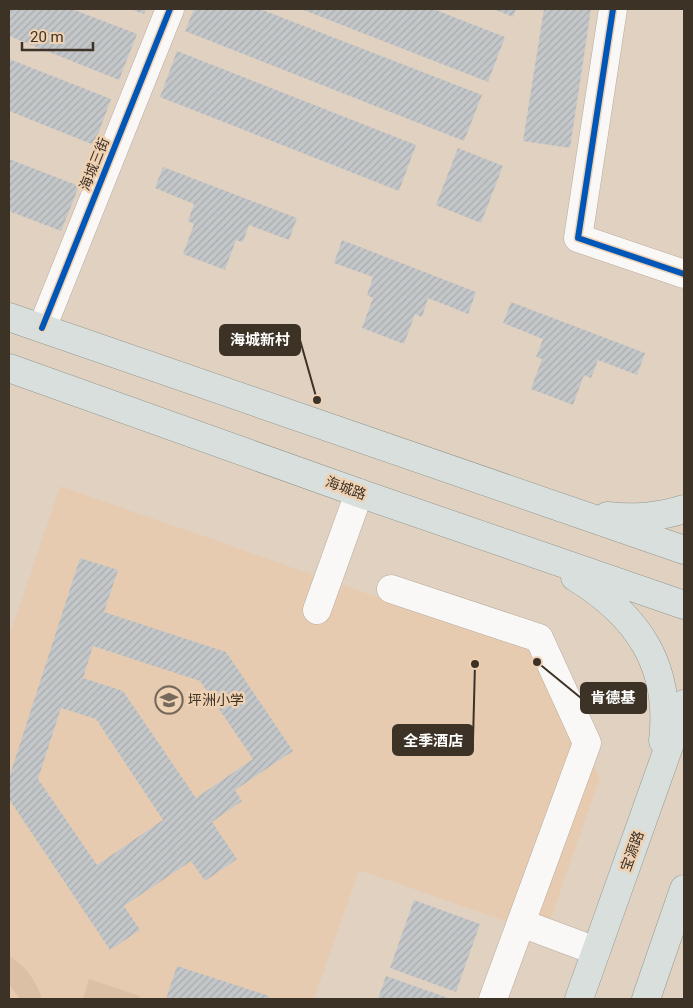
<svg xmlns="http://www.w3.org/2000/svg" width="693" height="1008" viewBox="0 0 693 1008" font-family="Roboto,'Noto Sans SC',sans-serif">
<style>
.built{fill:#e6cbb0}
.park{fill:#dbc0a6}
.building{fill:url(#building-hatch);fill-rule:evenodd}
.lines{fill:none;stroke-linecap:round;stroke-linejoin:round}
.minor-casing{stroke:#b8ac9f;stroke-width:29}
.major-casing{stroke:#92988f;stroke-width:29}
.minor{stroke:#faf8f6;stroke-width:28}
.major{stroke:#d9dfdc;stroke-width:28}
.cycleway-casing{stroke:#efd1b3;stroke-width:9}
.cycleway{stroke:#0057b8;stroke-width:6}
.labels{text-anchor:middle;dominant-baseline:central;stroke-width:5;stroke-linejoin:round;paint-order:stroke}
.street-label{font-size:14px;fill:#3d3226;stroke:#efd1b3}
.poi-label{font-size:14px;fill:#3d3226;stroke:#efd1b3;text-anchor:start}
.leader{fill:none;stroke:#3d3226;stroke-width:2}
.callout-dot{fill:#3d3226;stroke:#efd1b3;stroke-width:2}
.callout{fill:#3d3226;stroke:#3d3226;stroke-width:2}
.callout-label{font-size:15px;text-anchor:middle;font-weight:bold;fill:#fff}
</style>
<defs>
<pattern id="building-hatch" width="6" height="6" patternUnits="userSpaceOnUse" patternTransform="scale(1.25)"><rect width="6" height="6" fill="#c4c7c9"/><path d="M-1 1l2-2M0 6l6-6M5 7l2-2" fill="none" stroke="#a9abac"/></pattern>
</defs>
<rect width="100%" height="100%" fill="#e1d1c1"/>
<path class="built" d="M 60,486 L 540,654 L 600,778 L 545,935 L 359,870 L 314,999 L 9,999 L 9,638 Z"/>
<path class="park" d="M 9,956 C 25,965 37,982 42,999 L 20,999 L 9,984 Z
M 89,979 L 140,996 L 139,999 L 83,999 Z"/>
<path class="building" d="M 9,9 L 72,9 L 137,34 L 119,80 L 9,36 Z
M 130,9 L 146,9 L 144,14 Z
M 194,9 L 260,9 L 482,95 L 464,141 L 185,31 Z
M 301,9 L 433,9 L 505,37 L 488,82 Z
M 493,9 L 516,9 L 513,17 Z
M 544,9 L 591,9 L 570,148 L 523,141 Z
M 177,51 L 416,145 L 399,191 L 160,97 Z
M 9,59 L 111,99 L 94,145 L 9,111 Z
M 458,148 L 503,166 L 481,223 L 436,205 Z
M 9,159 L 79,186 L 61,231 L 9,211 Z
M 163,167 L 297,218 L 289,240 L 249,225 L 243,242 L 236,240 L 225,270 L 183,254 L 194,224 L 188,221 L 194,204 L 155,188 Z
M 342,240 L 476,292 L 468,314 L 428,298 L 422,317 L 415,314 L 404,344 L 362,328 L 373,298 L 367,295 L 373,277 L 334,263 Z
M 511,302 L 645,353 L 637,375 L 598,360 L 591,378 L 584,375 L 573,405 L 531,389 L 542,359 L 536,357 L 543,339 L 503,323 Z
M 80,558 L 118,570 L 104,612 L 226,652 L 293,751 L 235,790 L 242,801 L 212,822 L 237,859 L 205,881 L 191,861 L 124,906 L 140,930 L 110,950 L 9,799 L 9,778 ZM 93,646 L 200,681 L 253,759 L 196,798 L 123,691 L 83,678 ZM 61,708 L 96,719 L 163,820 L 97,865 L 38,779 Z
M 414,900 L 480,924 L 456,992 L 390,968 Z
M 177,966 L 269,996 L 268,999 L 166,999 Z
M 386,976 L 451,999 L 378,999 Z"/>
<g class="lines">
<g class="minor-casing">
<path id="minor" d="M 613,9 L 578,238 L 684,274
M 42,328 L 170,9
M 391,589 L 539,638 L 587,743 L 493,999
M 317,610 L 359,493
M 521,923 L 596,951"/>
</g>
<g class="major-casing">
<path id="major" d="M 9,317 L 684,550
M 9,368 L 359,493 L 684,605
M 607,516 C 631,519 661,517 684,509
M 575,577 C 637,615 672,665 663,741
M 579,999 L 684,704
M 646,999 L 684,889"/>
</g>
<use href="#minor" class="minor"/>
<use href="#major" class="major"/>
<g class="cycleway-casing">
<path id="cycleway" d="M 613,9 L 578,238 L 684,274
M 42,328 L 170,9"/>
</g>
<use href="#cycleway" class="cycleway"/>
</g>
<defs>
<g id="school-ring" transform="scale(1.4375)"><circle r="9.5" fill="#efd1b3" stroke="#766a5c" stroke-width="1.5"/><path d="M0-5L7-2L0 1L-7-2ZM-4 1L0 2.5L4 1V4Q0 6-4 4Z" fill="#766a5c"/></g>
</defs>
<g fill-rule="evenodd">
<use href="#school-ring" x="169" y="700"/>
</g>
<g class="labels">
<g class="street-label">
<text transform="translate(94 164) rotate(-68)">海城三街</text>
<text transform="translate(346 488) rotate(20)">海城路</text>
<text transform="translate(632 851) rotate(-70)">宝源路</text>
</g>
<g class="poi-label">
<text x="188" y="700">坪洲小学</text>
</g>
</g>
<path class="leader" d="M317 400L300 340M537 662L581 698M475 664L473 740"/>
<g class="callout-dot">
<circle cx="317" cy="400" r="5"/>
<circle cx="537" cy="662" r="5"/>
<circle cx="475" cy="664" r="5"/>
</g>
<g class="callout">
<rect x="220" y="325" width="80" height="30" rx="5"/>
<rect x="581" y="683" width="65" height="30" rx="5"/>
<rect x="393" y="725" width="80" height="30" rx="5"/>
</g>
<g class="callout-label">
<text x="260" y="345">海城新村</text>
<text x="613" y="703">肯德基</text>
<text x="433" y="746">全季酒店</text>
</g>
<rect width="693" height="1008" fill="none" stroke="#3d3226" stroke-width="20"/>
<path d="M22 42v8h71v-8" fill="none" stroke="#3d3226" stroke-width="2.5"/>
<text x="30" y="42" font-size="15" fill="#3d3226" stroke="#efd1b3" stroke-width="4" paint-order="stroke">20 m</text>
</svg>
